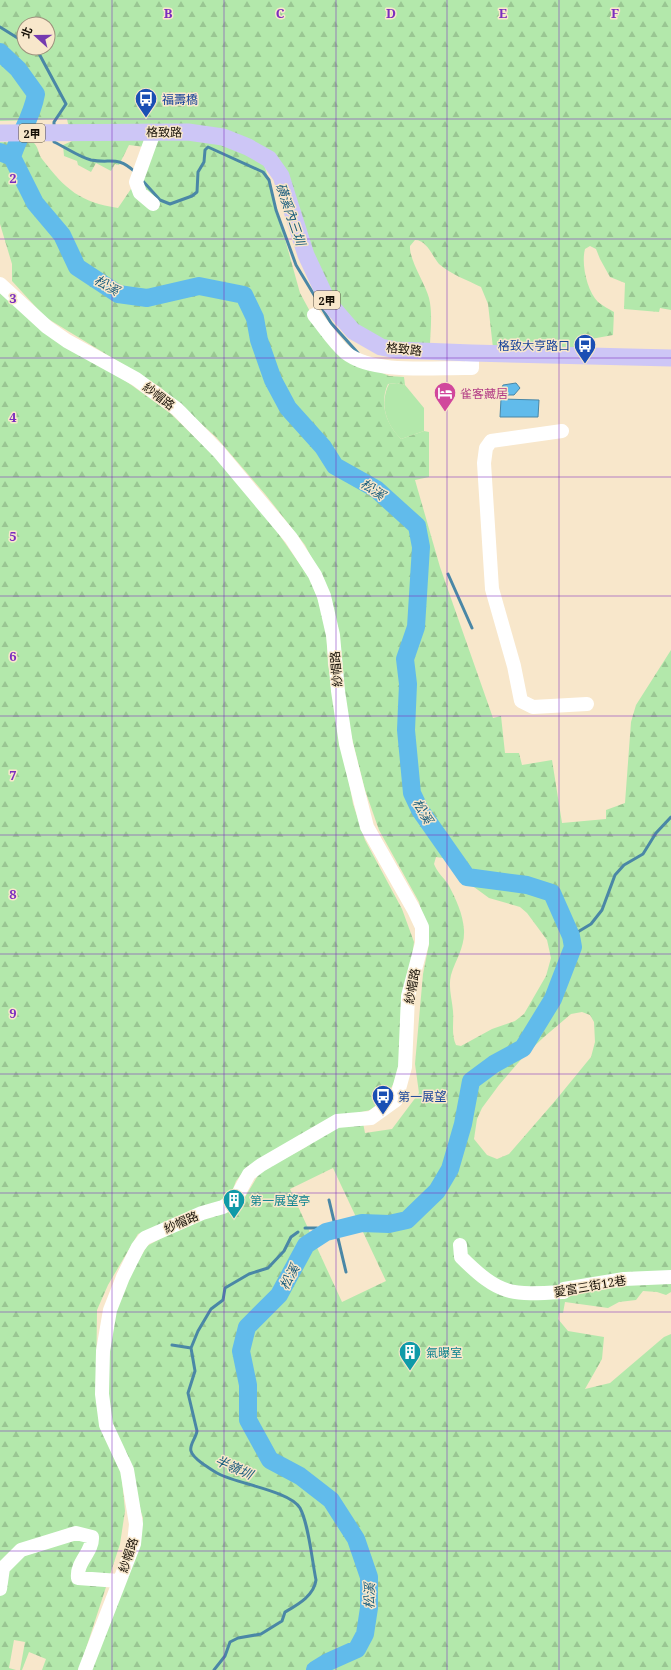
<svg xmlns="http://www.w3.org/2000/svg" width="671" height="1670" viewBox="0 0 671 1670" font-family="'Noto Serif','Noto Sans TC',serif">
<style>
.green{fill:#b3e8ab}
.forest{fill:url(#forest-firs);fill-rule:evenodd}
.water{fill:#61bbeb;stroke:#4a87a6}
.lines{fill:none;stroke-linecap:round;stroke-linejoin:round}
.stream{stroke:#4a87a6;stroke-width:3}
.river{stroke:#61bbeb;stroke-width:18}
.minor{stroke:#fff;stroke-width:14}
.major{stroke:#cdc6f6;stroke-width:17}
.grid{fill:none;stroke:#7b2cbf;stroke-width:1;stroke-opacity:0.55}
.labels{text-anchor:middle;dominant-baseline:central;stroke-width:3;stroke-linejoin:round;paint-order:stroke}
.shield{fill:#f8e7cb;stroke:#584f40;stroke-width:1}
.shield-label{font-size:11px;font-weight:bold;fill:#140e05}
.transit-label{font-size:12px;fill:#164399;stroke:#f8e7cb;text-anchor:start}
.street-label{font-size:12px;fill:#140e05;stroke:#f8e7cb}
.hotel-label{font-size:12px;fill:#b23c85;stroke:#f8e7cb;text-anchor:start}
.culture-label{font-size:12px;fill:#0d838f;stroke:#f8e7cb;text-anchor:start}
.water-label{font-size:13px;font-style:italic;fill:#195d7e;stroke:#f8e7cb}
.grid-label{font-size:13px;text-anchor:middle;font-weight:bold;fill:#7b2cbf;stroke:#f8e7cb;stroke-width:3;stroke-linejoin:round;paint-order:stroke}
</style>
<defs>
<pattern id="forest-firs" width="22" height="20" patternUnits="userSpaceOnUse"><rect width="22" height="20" fill="#b3e8ab"/><path d="M5 1l3.5 6h-7zM16 11l3.5 6h-7z" fill="#99c692"/></pattern>
</defs>
<rect width="100%" height="100%" fill="#f8e7cb"/>
<path class="green" d="M 397,383 L 405,385 L 424,408 L 424,431 L 401,439 C 386,424 379,404 389,384 Z"/>
<path class="forest" d="M 0,0 L 671,0 L 671,310 L 660,308 L 659,312 L 624,309 L 625,283 L 610,277 L 600,259 L 596,249 L 590,246 L 585,249 C 581,264 587,291 598,302 C 603,306 609,309 614,312 L 613,335 L 591,339 L 579,350 L 493,348 L 488,304 L 481,287 C 467,280 450,274 439,264 C 432,256 427,240 415,240 L 410,246 C 409,260 425,283 429,298 C 433,314 430,332 430,348 C 420,348 407,350 397,348 C 323,330 304,229 285,168 L 188,125 L 130,124 L 69,128 L 67,119 L 0,121 ZM 24,24 L 48,24 L 48,48 L 24,48 Z
M 79,138 L 205,138 L 263,160 L 300,293 L 319,328 L 380,372 L 389,376 L 404,377 L 405,385 L 397,383 L 388,384 C 379,404 386,424 401,439 L 424,431 L 429,432 L 429,477 L 415,480 L 440,567 L 493,718 L 501,716 L 505,753 L 519,753 L 522,765 L 552,760 L 562,823 L 606,819 L 606,810 L 625,803 L 631,722 L 636,705 L 671,650 L 671,1292 L 666,1295 L 657,1292 L 643,1291 L 636,1300 L 619,1302 L 608,1308 L 565,1302 L 563,1313 L 559,1313 L 558,1319 L 568,1331 L 604,1337 L 602,1359 L 585,1389 L 610,1383 L 664,1337 L 671,1334 L 671,1670 L 91,1670 L 139,1548 L 143,1518 L 111,1425 L 105,1381 L 118,1299 L 123,1287 L 147,1246 L 187,1224 L 239,1207 L 260,1172 L 306,1147 L 319,1136 L 339,1124 L 363,1123 L 365,1133 L 392,1129 L 419,1093 L 415,1064 L 423,974 L 429,944 L 419,902 L 379,830 L 365,790 L 344,707 L 319,573 L 305,545 L 265,494 L 216,437 L 160,387 L 45,317 L 12,281 L 12,264 L 0,224 L 0,142 L 34,143 C 39,148 38,154 42,159 C 66,190 80,202 118,208 L 133,186 L 145,147 L 129,145 L 119,165 L 115,164 L 111,171 L 96,163 L 91,172 L 78,165 L 77,161 L 64,156 L 63,145 ZM 436,857 L 443,858 L 448,861 L 463,879 L 489,898 L 520,907 L 527,913 L 547,940 L 551,958 L 546,976 L 524,1014 L 515,1021 L 492,1029 L 461,1046 L 456,1045 C 451,1034 454,1023 453,1011 C 452,999 448,987 451,975 C 456,959 465,947 464,930 C 463,914 456,899 448,884 C 443,877 437,872 434,864 ZM 582,1012 L 590,1015 L 594,1022 L 595,1042 L 591,1057 L 555,1101 L 509,1154 L 497,1159 L 487,1155 L 474,1139 L 477,1119 L 482,1108 L 499,1085 L 525,1055 L 544,1037 L 571,1014 ZM 333,1168 L 386,1281 L 342,1302 L 290,1189 Z
M 0,290 L 170,413 L 214,456 L 254,499 L 311,580 L 326,623 L 328,665 L 353,804 L 365,840 L 402,909 L 414,942 L 398,1075 L 390,1090 L 382,1101 L 370,1110 L 336,1118 L 247,1167 L 236,1181 L 230,1197 L 138,1234 L 108,1285 L 97,1310 L 96,1387 L 121,1470 L 125,1511 L 120,1544 L 79,1670 L 42,1670 L 46,1659 L 29,1652 L 22,1670 L 20,1670 L 25,1642 L 14,1640 L 9,1668 L 16,1670 L 0,1670 Z"/>
<path class="water" d="M 516,383 L 520,388 L 514,395 L 507,395 L 500,392 L 503,385 Z
M 501,399 L 539,400 L 538,417 L 500,417 Z"/>
<g class="lines">
<path class="stream" d="M 0,27 L 24,42
M 36,48 L 66,104 L 54,122 L 54,127
M 54,139 L 54,142 C 65,147 79,157 91,160 C 111,164 117,155 135,172
M 141,179 L 160,200 L 170,204 L 192,196 L 197,192 L 198,172 L 204,162 L 205,150 L 208,147 L 263,172 L 269,180 L 276,210 L 296,265 L 331,323 L 358,353
M 448,574 L 472,628
M 571,936 L 591,924 L 602,910 L 615,875 L 624,865 L 643,854 L 656,833 L 671,817
M 329,1200 L 346,1272
M 305,1228 L 317,1228 L 326,1232
M 172,1345 L 191,1348
M 214,1670 L 225,1656 L 230,1642 L 238,1638 L 261,1634 L 282,1621 L 285,1612 C 297,1605 314,1596 316,1580 C 312,1561 309,1525 300,1508 C 290,1491 238,1484 219,1474 C 213,1471 208,1467 203,1464 C 199,1461 192,1456 191,1451 C 189,1445 196,1438 197,1431 L 188,1393 L 195,1371 L 191,1348 L 198,1331 L 211,1309 L 223,1300 L 225,1288 L 249,1274 L 268,1268 L 284,1251 L 291,1237 L 298,1232"/>
<path class="river" d="M 0,52 L 18,69 L 36,94 C 32,118 19,134 12,157
M 0,152 L 12,157 L 35,203 L 62,235 L 77,267 L 118,294 L 147,298 L 199,286 L 244,295 L 255,318 L 259,340 L 273,380 L 288,408 L 323,447 L 335,466 L 376,489 L 417,526 L 421,547 L 416,627 L 405,659 L 408,684 L 406,730 L 412,793 L 420,810 L 467,877 L 527,885 L 552,893 L 571,936 L 573,947 L 553,999 L 523,1048 L 494,1064 L 471,1081 L 463,1124 L 450,1169 L 437,1191 L 407,1220 L 389,1224 L 362,1223 L 326,1232 L 306,1245 L 279,1295 L 247,1327 L 241,1351 L 248,1385 L 248,1420 L 270,1460 L 300,1476 L 331,1500 L 356,1539 L 369,1577 L 369,1608 L 365,1634 L 357,1649 L 328,1662 L 315,1670"/>
<path class="minor" d="M 153,204 L 140,193 L 136,182 L 154,132
M 0,284 L 47,327 L 67,341 L 136,379 L 177,409 L 219,452 L 291,538 L 315,575 L 324,596 L 333,635 L 338,691 L 346,744 L 367,827 L 414,910 L 422,927 L 422,943 L 408,996 L 405,1067 L 396,1100 L 371,1118 L 337,1121 L 261,1165 L 249,1174 L 236,1198 L 223,1207 L 202,1213 L 145,1238 L 138,1247 L 123,1277 L 110,1310 L 103,1351 L 102,1394 L 106,1425 L 127,1470 L 136,1524 L 134,1544 L 85,1670
M 314,315 C 324,327 334,343 346,353 C 374,375 436,367 472,368 L 472,353
M 562,431 L 491,441 L 486,448 L 484,463 L 492,589 L 514,666 L 521,701 L 533,707 L 587,704
M 460,1245 L 461,1257 C 500,1296 511,1295 564,1292 L 564,1289 L 624,1279 L 671,1277
M 0,1589 L 3,1568 L 21,1550 L 76,1533 L 92,1537 C 93,1552 76,1562 78,1578 L 119,1581"/>
<path class="major" d="M 0,133 L 188,132 L 223,137 L 248,147 L 269,159 L 281,176 L 306,255 L 328,302 L 353,331 L 381,347 L 396,350 L 472,353 L 671,358"/>
</g>
<path class="grid" d="M 112,0 L 112,1670M 224,0 L 224,1670M 336,0 L 336,1670M 447,0 L 447,1670M 559,0 L 559,1670M 0,119 L 671,119M 0,239 L 671,239M 0,358 L 671,358M 0,477 L 671,477M 0,596 L 671,596M 0,716 L 671,716M 0,835 L 671,835M 0,954 L 671,954M 0,1074 L 671,1074M 0,1193 L 671,1193M 0,1312 L 671,1312M 0,1431 L 671,1431M 0,1551 L 671,1551"/>
<defs>
<g id="bus-pin" transform="scale(1.15)"><path d="M0 17L-7.5 6A9.5 9.5 0 1 1 7.5 6Z" fill="#1a4fb4" stroke="#f8e7cb"/><path d="M-5-6H5V4H4V6H2V4H-2V6H-4V4H-5ZM-3.5-4V0h7V-4ZM-3.5 1.2v1.5H-2V1.2ZM2 1.2v1.5H3.5V1.2Z" fill="#fff"/></g>
<g id="hotel-pin" transform="scale(1.15)"><path d="M0 17L-7.5 6A9.5 9.5 0 1 1 7.5 6Z" fill="#d1479c" stroke="#f8e7cb"/><path d="M-6-4.5h1.5V1H6V5H4.5V3h-9V5H-6ZM-4 0a1.8 1.8 0 1 1 3.6 0ZM.5 0V-2.5h3Q6-2.5 6 0Z" fill="#fff"/></g>
<g id="building-pin" transform="scale(1.15)"><path d="M0 17L-7.5 6A9.5 9.5 0 1 1 7.5 6Z" fill="#0f9aa8" stroke="#f8e7cb"/><path d="M-4-6H4V6H1V3H-1V6H-4ZM-2.5-4.3h1.7v1.8h-1.7ZM.8-4.3h1.7v1.8H.8ZM-2.5-1h1.7V.8h-1.7ZM.8-1h1.7V.8H.8Z" fill="#fff"/></g>
</defs>
<g fill-rule="evenodd">
<use href="#bus-pin" x="146" y="99"/>
<use href="#bus-pin" x="585" y="345"/>
<use href="#hotel-pin" x="445" y="393"/>
<use href="#bus-pin" x="383" y="1096"/>
<use href="#building-pin" x="234" y="1200"/>
<use href="#building-pin" x="410" y="1352"/>
</g>
<g class="labels">
<g class="shield">
<rect x="19" y="124" width="26" height="18" rx="3"/>
<rect x="314" y="291" width="26" height="18" rx="3"/>
</g>
<g class="shield-label">
<text x="32" y="133">2甲</text>
<text x="327" y="300">2甲</text>
</g>
<g class="transit-label">
<text x="162" y="99">福壽橋</text>
<text x="570" y="345" text-anchor="end">格致大亨路口</text>
<text x="398" y="1096">第一展望</text>
</g>
<g class="street-label">
<text transform="translate(164 132) rotate(1)">格致路</text>
<text transform="translate(404 349) rotate(6)">格致路</text>
<text transform="translate(159 396) rotate(37)">紗帽路</text>
<text transform="translate(336 669) rotate(-95)">紗帽路</text>
<text transform="translate(412 986) rotate(-79)">紗帽路</text>
<text transform="translate(181 1222) rotate(-23)">紗帽路</text>
<text transform="translate(590 1286) rotate(-10)">愛富三街12巷</text>
<text transform="translate(128 1555) rotate(-72)">紗帽路</text>
</g>
<g class="hotel-label">
<text x="460" y="393">雀客藏居</text>
</g>
<g class="culture-label">
<text x="250" y="1200">第一展望亭</text>
<text x="426" y="1352">氣曝室</text>
</g>
<g class="water-label">
<text transform="translate(291 214) rotate(71)">磺溪內三圳</text>
<text transform="translate(107 285) rotate(30)">松溪</text>
<text transform="translate(373 489) rotate(35)">松溪</text>
<text transform="translate(423 811) rotate(60)">松溪</text>
<text transform="translate(289 1277) rotate(-62)">松溪</text>
<text transform="translate(234 1467) rotate(24)">半嶺圳</text>
<text transform="translate(369 1596) rotate(-89)">松溪</text>
</g>
</g>
<g class="grid-label">
<text x="168" y="18">B</text>
<text x="280" y="18">C</text>
<text x="391" y="18">D</text>
<text x="503" y="18">E</text>
<text x="615" y="18">F</text>
<text x="13" y="183">2</text>
<text x="13" y="303">3</text>
<text x="13" y="422">4</text>
<text x="13" y="541">5</text>
<text x="13" y="661">6</text>
<text x="13" y="780">7</text>
<text x="13" y="899">8</text>
<text x="13" y="1018">9</text>
</g>
<g transform="translate(36 36) rotate(291)"><circle r="19" fill="#f8e7cb" stroke="#9d907c"/>
<path d="M0-3L7 15L0 10L-7 15Z" fill="#753ab0"/>
<text y="-6" font-size="11" font-weight="bold" text-anchor="middle" fill="#140e05">北</text>
</g>
</svg>
